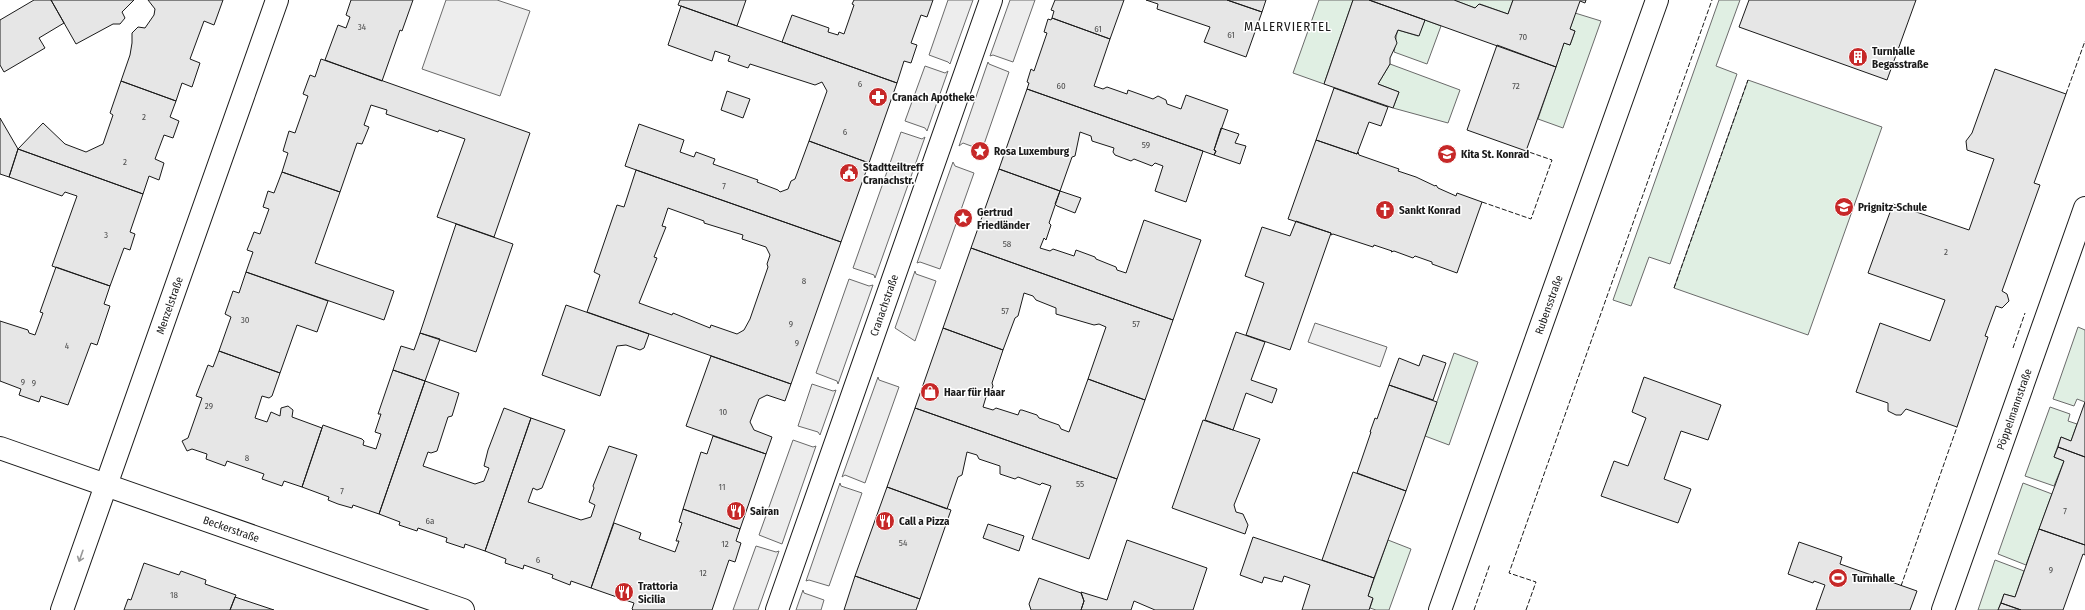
<svg xmlns="http://www.w3.org/2000/svg" width="2085" height="610" viewBox="0 0 2085 610" font-family="'Fira Sans Condensed',sans-serif">
<style>
.green{fill:#e0efe3;stroke:#6a6a6a}
.parking{fill:#ededed;stroke:#6a6a6a}
.building{fill:#e6e6e6;stroke:#1a1a1a;fill-rule:evenodd}
.lines{fill:none;stroke-linecap:round;stroke-linejoin:round}
.minor-casing{stroke:#1a1a1a;stroke-width:24}
.minor{stroke:#fff;stroke-width:22}
.fence{stroke:#1a1a1a;stroke-width:1;stroke-dasharray:5 2;stroke-linecap:butt}
.oneway{stroke:#989898}
.labels{text-anchor:middle;dominant-baseline:central;stroke-width:3;stroke-linejoin:round;paint-order:stroke}
.number-label{font-size:9px;fill:#4d4d4d}
.poi-label{font-size:11px;font-weight:bold;fill:#1a1a1a;stroke:#fff;text-anchor:start}
.street-label{font-size:11px;fill:#1a1a1a;stroke:#fff}
.quarter-label{font-size:13px;letter-spacing:1px;fill:#1a1a1a;stroke:#fff}
</style>
<rect width="100%" height="100%" fill="#fff"/>
<path class="green" d="M 1319,0 L 1353,0 L 1324,84 L 1293,73 Z
M 1454,0 L 1513,0 L 1508,14 L 1480,4 L 1475,8 Z
M 1719,0 L 1740,0 L 1716,66 L 1737,74 L 1670,264 L 1649,257 L 1631,306 L 1613,300 Z
M 1575,13 L 1601,21 L 1563,128 L 1538,119 L 1564,43 L 1570,45 L 1575,31 L 1570,29 Z
M 1425,20 L 1441,26 L 1427,64 L 1394,52 C 1396,44 1395,37 1398,30 L 1418,36 Z
M 1390,64 L 1460,90 L 1448,123 L 1393,108 L 1399,92 L 1378,84 Z
M 1748,80 L 1882,127 L 1808,335 L 1674,288 Z
M 2078,327 L 2085,330 L 2085,402 L 2077,399 L 2074,406 L 2053,399 Z
M 1454,353 L 1478,362 L 1449,445 L 1425,436 Z
M 2050,407 L 2070,414 L 2068,421 L 2077,424 L 2071,441 L 2061,437 L 2054,457 L 2064,461 L 2054,486 L 2025,476 Z
M 2023,483 L 2052,494 L 2026,565 L 1998,554 Z
M 1388,540 L 1411,549 L 1389,610 L 1376,610 L 1370,608 L 1373,599 L 1368,596 Z
M 1995,560 L 2024,571 L 2015,597 L 2004,594 L 1998,610 L 1978,610 Z"/>
<path class="parking" d="M 446,0 L 497,0 L 530,11 L 500,96 L 422,69 Z
M 948,0 L 973,0 L 950,64 L 948,62 L 929,55 Z
M 1010,0 L 1035,0 L 1013,62 L 993,55 L 990,56 Z
M 988,62 L 989,64 L 1009,72 L 982,150 L 963,143 L 959,146 Z
M 925,66 L 945,73 L 948,71 L 927,131 L 925,128 L 905,121 Z
M 901,132 L 922,139 L 925,137 L 875,278 L 874,275 L 853,268 Z
M 953,162 L 955,166 L 974,173 L 940,269 L 920,262 L 917,263 Z
M 915,271 L 916,274 L 936,281 L 915,341 L 895,328 Z
M 849,279 L 869,286 L 873,285 L 838,384 L 837,381 L 816,373 Z
M 1315,323 L 1387,347 L 1380,367 L 1308,342 Z
M 878,377 L 879,380 L 899,387 L 865,483 L 845,475 L 842,477 Z
M 812,384 L 833,391 L 836,390 L 820,435 L 818,432 L 798,426 Z
M 793,440 L 813,447 L 816,446 L 782,544 L 759,535 Z
M 840,483 L 841,486 L 862,493 L 829,586 L 809,580 L 806,581 Z
M 756,546 L 776,552 L 779,551 L 758,610 L 733,610 Z
M 803,590 L 804,593 L 824,600 L 821,610 L 796,610 Z"/>
<path class="building" d="M 34,0 L 51,0 L 64,23 L 39,38 L 45,48 L 4,72 L 0,65 L 0,20 Z
M 51,0 L 134,0 L 122,12 L 125,18 L 120,24 L 113,24 L 76,44 Z
M 148,0 L 223,0 L 214,25 L 204,21 L 190,59 L 200,63 L 192,87 L 182,83 L 176,101 L 121,81 L 130,55 L 132,43 L 132,33 L 138,27 L 145,28 L 154,15 L 155,9 Z
M 351,0 L 413,0 L 402,31 L 400,30 L 382,81 L 325,60 L 338,25 L 346,28 L 350,17 L 346,15 Z
M 680,0 L 746,0 L 737,26 L 678,5 Z
M 854,0 L 933,0 L 927,17 L 921,15 L 911,43 L 917,45 L 911,63 L 904,61 L 897,83 L 782,42 L 792,15 L 829,28 L 828,32 L 838,35 L 839,32 L 844,34 L 854,5 L 852,4 Z
M 1055,0 L 1124,0 L 1110,39 L 1052,18 L 1054,11 L 1051,10 Z
M 1146,0 L 1227,0 L 1262,12 L 1246,57 L 1204,42 L 1210,27 L 1157,9 L 1158,4 Z
M 1227,0 L 1266,0 L 1262,12 Z
M 1353,0 L 1369,0 L 1425,20 L 1419,36 L 1398,30 L 1395,37 L 1397,43 L 1390,58 L 1390,64 L 1378,84 L 1399,92 L 1393,108 L 1324,84 Z
M 1369,0 L 1454,0 L 1475,8 L 1479,4 L 1508,14 L 1513,0 L 1586,0 L 1585,3 L 1580,1 L 1570,29 L 1575,31 L 1570,45 L 1564,43 L 1556,67 Z
M 1749,0 L 1916,0 L 1887,80 L 1739,27 Z
M 681,6 L 897,83 L 869,163 L 809,141 L 827,91 L 822,82 L 815,85 L 750,64 L 748,68 L 728,61 L 730,56 L 715,51 L 712,61 L 668,45 Z
M 1052,18 L 1110,39 L 1094,86 L 1103,89 L 1107,87 L 1127,94 L 1128,90 L 1153,99 L 1158,96 L 1166,100 L 1167,104 L 1181,109 L 1186,95 L 1228,110 L 1214,150 L 1216,151 L 1214,155 L 1027,89 L 1029,83 L 1027,82 L 1031,69 L 1034,71 L 1047,33 L 1044,32 L 1048,19 L 1051,20 Z
M 1497,45 L 1556,67 L 1526,151 L 1467,130 Z
M 321,59 L 530,133 L 494,237 L 437,217 L 465,139 L 439,130 L 438,132 L 386,114 L 387,110 L 371,105 L 364,125 L 369,127 L 362,144 L 357,143 L 340,192 L 282,172 L 288,153 L 283,151 L 289,131 L 295,133 L 308,96 L 303,94 L 310,75 L 315,77 Z
M 1995,69 L 2066,94 L 2034,183 L 2040,185 L 2002,291 L 2007,294 L 2009,301 L 2002,308 L 1996,306 L 1985,336 L 1988,337 L 1957,427 L 1906,409 L 1901,415 L 1896,415 L 1888,411 L 1888,403 L 1856,392 L 1880,323 L 1930,341 L 1945,300 L 1868,273 L 1893,204 L 1969,230 L 1994,159 L 1967,150 L 1966,141 L 1972,133 Z
M 121,81 L 176,101 L 170,117 L 179,121 L 173,138 L 164,135 L 155,159 L 164,163 L 159,180 L 149,176 L 143,194 L 18,149 L 43,123 L 65,144 L 86,152 L 103,144 L 113,115 L 110,113 Z
M 1334,88 L 1388,107 L 1381,126 L 1369,122 L 1357,154 L 1316,140 Z
M 1027,89 L 1203,151 L 1186,202 L 1155,191 L 1163,166 L 1155,163 L 1152,166 L 1134,159 L 1131,161 L 1115,155 L 1113,152 L 1114,148 L 1092,141 L 1091,136 L 1080,132 L 1075,156 L 1072,157 L 1060,191 L 999,169 Z
M 727,91 L 750,99 L 743,118 L 721,110 Z
M 0,118 L 18,149 L 9,177 L 0,174 Z
M 639,124 L 684,140 L 680,152 L 694,157 L 696,152 L 715,159 L 713,164 L 758,180 L 757,182 L 778,190 L 780,192 L 788,189 L 791,181 L 795,179 L 809,141 L 869,163 L 841,242 L 625,166 Z
M 1221,128 L 1239,134 L 1235,143 L 1246,146 L 1240,164 L 1214,155 L 1216,151 L 1214,150 Z
M 1316,140 L 1357,154 L 1358,152 L 1359,155 L 1399,169 L 1398,171 L 1416,177 L 1435,186 L 1436,185 L 1438,188 L 1456,196 L 1457,193 L 1482,202 L 1457,273 L 1432,264 L 1432,262 L 1415,256 L 1413,258 L 1394,251 L 1391,252 L 1392,251 L 1374,245 L 1373,247 L 1333,234 L 1331,235 L 1331,233 L 1288,219 Z
M 18,149 L 143,194 L 130,232 L 135,234 L 130,250 L 124,248 L 110,286 L 52,266 L 77,196 L 65,192 L 62,196 L 9,177 Z
M 999,169 L 1060,191 L 1049,223 L 1051,225 L 1046,240 L 1044,238 L 1040,248 L 1050,251 L 1053,249 L 1074,256 L 1076,250 L 1095,257 L 1096,259 L 1116,267 L 1117,270 L 1126,273 L 1144,220 L 1201,240 L 1173,320 L 971,248 Z
M 636,170 L 841,242 L 791,384 L 587,312 L 600,275 L 594,272 L 617,205 L 624,207 ZM 668,208 L 704,221 L 704,223 L 743,235 L 742,239 L 766,247 L 770,255 L 767,264 L 768,267 L 750,319 L 744,330 L 737,334 L 711,325 L 710,328 L 673,313 L 672,315 L 639,303 L 657,258 L 654,257 L 666,227 L 662,226 Z
M 282,172 L 340,192 L 315,263 L 394,291 L 384,320 L 246,272 L 253,252 L 247,250 L 251,240 L 254,232 L 260,234 L 269,209 L 263,207 L 268,191 L 274,193 Z
M 1060,191 L 1081,198 L 1075,213 L 1057,206 L 1055,204 Z
M 1296,221 L 1331,233 L 1290,350 L 1246,335 L 1264,283 L 1245,276 L 1262,227 L 1290,236 Z
M 456,224 L 513,244 L 476,352 L 420,333 Z
M 971,248 L 1173,320 L 1145,400 L 1088,379 L 1106,327 L 1099,324 L 1094,325 L 1056,314 L 1056,308 L 1036,300 L 1033,296 L 1024,293 L 1018,316 L 1015,318 L 1003,350 L 943,328 Z
M 56,267 L 110,286 L 104,304 L 110,306 L 97,345 L 91,343 L 68,405 L 41,396 L 39,402 L 19,395 L 21,389 L 0,381 L 0,321 L 28,330 L 29,333 L 35,335 L 43,313 L 40,312 Z
M 246,272 L 328,301 L 317,332 L 297,325 L 280,373 L 219,351 L 231,317 L 225,314 L 233,291 L 239,293 Z
M 566,305 L 649,334 L 644,348 L 640,350 L 626,345 L 617,346 L 600,396 L 542,375 Z
M 943,328 L 1003,350 L 992,383 L 993,386 L 990,395 L 986,397 L 983,407 L 993,410 L 996,408 L 1018,415 L 1020,410 L 1022,410 L 1037,415 L 1039,418 L 1059,425 L 1061,429 L 1069,432 L 1088,379 L 1145,400 L 1117,479 L 915,408 Z
M 1236,332 L 1265,342 L 1251,380 L 1277,389 L 1272,403 L 1246,393 L 1233,430 L 1205,420 Z
M 420,333 L 440,339 L 425,381 L 393,370 L 401,346 L 414,350 Z
M 219,351 L 280,373 L 272,396 L 269,398 L 262,396 L 255,418 L 267,422 L 271,412 L 280,416 L 281,408 L 288,406 L 293,410 L 292,417 L 322,428 L 302,487 L 284,481 L 282,486 L 262,479 L 264,474 L 227,461 L 225,466 L 206,459 L 207,454 L 192,449 L 187,451 L 182,441 L 188,438 L 202,398 L 196,396 L 208,365 L 213,367 Z
M 1423,355 L 1446,363 L 1433,400 L 1389,385 L 1399,358 L 1419,366 Z
M 711,356 L 791,384 L 785,401 L 767,395 L 759,399 L 750,422 L 754,430 L 772,437 L 766,454 L 686,426 Z
M 393,370 L 425,381 L 379,514 L 353,505 L 352,508 L 338,504 L 328,500 L 329,497 L 302,487 L 323,425 L 362,439 L 364,441 L 363,445 L 376,449 L 381,434 L 375,432 L 381,414 L 378,414 Z
M 1644,377 L 1721,405 L 1708,440 L 1681,431 L 1664,479 L 1691,489 L 1678,523 L 1601,496 L 1614,461 L 1628,466 L 1646,418 L 1632,412 Z
M 425,381 L 459,393 L 452,416 L 448,417 L 437,451 L 431,453 L 428,452 L 423,466 L 475,484 L 484,481 L 489,468 L 484,466 L 488,450 L 504,408 L 531,418 L 485,551 L 465,544 L 464,548 L 446,542 L 447,538 L 418,528 L 417,531 L 399,525 L 400,522 L 379,514 Z
M 1389,385 L 1437,402 L 1406,491 L 1357,473 L 1371,432 L 1370,432 L 1375,418 L 1377,419 Z
M 2085,402 L 2085,457 L 2058,447 L 2061,437 L 2071,441 Z
M 915,408 L 1117,479 L 1089,559 L 1032,539 L 1051,486 L 1042,483 L 1040,485 L 1018,477 L 1015,479 L 1000,474 L 1000,466 L 979,459 L 977,455 L 967,452 L 962,475 L 958,477 L 947,509 L 887,487 Z
M 531,418 L 565,430 L 542,488 L 537,490 L 533,488 L 528,502 L 581,520 L 591,517 L 595,505 L 589,502 L 594,488 L 593,486 L 609,446 L 637,455 L 591,588 L 571,581 L 570,585 L 552,578 L 553,575 L 524,565 L 523,569 L 505,563 L 506,559 L 485,551 Z
M 1203,420 L 1260,439 L 1234,505 L 1236,512 L 1243,514 L 1248,525 L 1245,534 L 1172,508 Z
M 713,436 L 766,454 L 740,529 L 683,509 L 701,452 L 707,454 Z
M 2058,447 L 2085,457 L 2085,545 L 2039,529 L 2064,461 L 2054,457 Z
M 1353,472 L 1406,491 L 1374,578 L 1322,560 Z
M 887,487 L 951,510 L 920,599 L 855,576 Z
M 683,509 L 740,529 L 736,541 L 741,543 L 735,562 L 729,560 L 712,610 L 633,610 L 632,609 L 634,603 L 591,588 L 614,523 L 641,533 L 639,539 L 675,552 L 679,541 L 676,541 L 682,523 L 679,522 Z
M 988,524 L 1024,536 L 1019,551 L 983,538 Z
M 2039,529 L 2085,545 L 2085,555 L 2083,554 L 2063,610 L 2021,610 L 2001,603 L 2004,594 L 2015,597 Z
M 1253,537 L 1374,578 L 1368,596 L 1373,598 L 1369,610 L 1302,610 L 1310,585 L 1284,576 L 1282,582 L 1264,577 L 1262,583 L 1240,575 Z
M 1127,540 L 1207,568 L 1193,610 L 1155,610 L 1134,601 L 1131,610 L 1081,610 L 1084,601 L 1081,592 L 1107,600 Z
M 1799,542 L 1842,557 L 1840,564 L 1917,591 L 1910,610 L 1816,610 L 1825,585 L 1814,581 L 1813,583 L 1788,574 Z
M 144,563 L 179,575 L 181,571 L 206,580 L 205,584 L 236,595 L 230,610 L 124,610 L 128,599 L 131,600 Z
M 855,576 L 920,599 L 916,610 L 844,610 Z
M 1039,578 L 1081,593 L 1084,601 L 1081,610 L 1031,610 L 1029,604 Z
M 235,597 L 274,610 L 230,610 Z
M 2001,603 L 2021,610 L 1998,610 Z"/>
<g class="lines">
<g class="minor-casing">
<g id="minor">
<path id="s1" d="M 0,448 L 463,610"/>
<path id="s2" d="M 62,610 L 277,0"/>
<path id="s3" d="M 777,610 L 991,0"/>
<path id="s4" d="M 1440,610 L 1657,0"/>
<path id="s5" d="M 1943,610 L 2085,208"/>
</g>
</g>
<use href="#minor" class="minor"/>
<path class="fence" d="M 2066,94 L 2085,41
M 1482,202 L 1531,219 L 1552,160 L 1526,151
M 1674,288 L 1748,80
M 2013,348 L 2025,313
M 1901,586 L 1957,427
M 1474,610 L 1490,564
M 1526,610 L 1536,582 L 1509,573 L 1712,0"/>
</g>
<defs><path id="oneway-shaft" d="M-6 0H5M1.5-3L5.5 0L1.5 3" fill="none" stroke-width="1.6" stroke-linecap="round" stroke-linejoin="round"/></defs>
<use class="oneway" href="#oneway-shaft" transform="translate(81 556) rotate(109)"/>
<defs>
<g id="building-disc" transform="scale(1)"><circle r="9.5" fill="#c62828" stroke="#fff"/><path d="M-4-6H4V6H1V3H-1V6H-4ZM-2.5-4.3h1.7v1.8h-1.7ZM.8-4.3h1.7v1.8H.8ZM-2.5-1h1.7V.8h-1.7ZM.8-1h1.7V.8H.8Z" fill="#fff"/></g>
<g id="pharmacy-disc" transform="scale(1)"><circle r="9.5" fill="#c62828" stroke="#fff"/><path d="M-2-6h4v4h4v4h-4v4h-4v-4h-4v-4h4Z" fill="#fff"/></g>
<g id="sight-disc" transform="scale(1)"><circle r="9.5" fill="#c62828" stroke="#fff"/><path d="M0-6L1.8-2.2L6-1.7L2.9 1.2L3.7 5.4L0 3.3L-3.7 5.4L-2.9 1.2L-6-1.7L-1.8-2.2Z" fill="#fff"/></g>
<g id="school-disc" transform="scale(1)"><circle r="9.5" fill="#c62828" stroke="#fff"/><path d="M0-5L7-2L0 1L-7-2ZM-4 1L0 2.5L4 1V4Q0 6-4 4Z" fill="#fff"/></g>
<g id="civic-disc" transform="scale(1)"><circle r="9.5" fill="#c62828" stroke="#fff"/><path d="M-.6-6.5H3V-4.5H.6V-3L4-1V1h2V6H-6V1h2V-1L-.6-3ZM-1.2 2.5V6h2.4V2.5Z" fill="#fff"/></g>
<g id="church-disc" transform="scale(1)"><circle r="9.5" fill="#c62828" stroke="#fff"/><path d="M-1.2-6h2.4v3.5h3.3v2.4h-3.3V6h-2.4V-.1h-3.3v-2.4h3.3Z" fill="#fff"/></g>
<g id="shop-disc" transform="scale(1)"><circle r="9.5" fill="#c62828" stroke="#fff"/><path d="M-5-2.5h2.3a2.7 3.5 0 0 1 5.4 0H5L5.5 6h-11ZM-1.5-2.5h3a1.5 2.3 0 0 0-3 0Z" fill="#fff"/></g>
<g id="restaurant-disc" transform="scale(1)"><circle r="9.5" fill="#c62828" stroke="#fff"/><path d="M-5-6h1v4h1v-4h1v4h1v-4h1v5L-1.5 .5V6h-2V.5L-5-1ZM5-6V6H3V1.5H1.5Q1.5-4 5-6Z" fill="#fff"/></g>
<g id="stadium-disc" transform="scale(1)"><circle r="9.5" fill="#c62828" stroke="#fff"/><path d="M0-5a6.5 5 0 1 0 0 10a6.5 5 0 1 0 0-10ZM-3.5-1.8h7v3.6h-7Z" fill="#fff"/></g>
</defs>
<g fill-rule="evenodd">
<use href="#building-disc" x="1858" y="57"/>
<use href="#pharmacy-disc" x="878" y="97"/>
<use href="#sight-disc" x="980" y="151"/>
<use href="#school-disc" x="1447" y="154"/>
<use href="#civic-disc" x="849" y="173"/>
<use href="#school-disc" x="1844" y="207"/>
<use href="#church-disc" x="1385" y="210"/>
<use href="#sight-disc" x="963" y="218"/>
<use href="#shop-disc" x="930" y="392"/>
<use href="#restaurant-disc" x="736" y="511"/>
<use href="#restaurant-disc" x="885" y="521"/>
<use href="#stadium-disc" x="1838" y="578"/>
<use href="#restaurant-disc" x="624" y="592"/>
</g>
<g class="labels">
<g class="number-label">
<text x="362" y="27">34</text>
<text x="1098" y="29">61</text>
<text x="1231" y="35">61</text>
<text x="1523" y="37">70</text>
<text x="860" y="84">6</text>
<text x="1061" y="86">60</text>
<text x="1516" y="86">72</text>
<text x="144" y="117">2</text>
<text x="845" y="132">6</text>
<text x="1146" y="145">59</text>
<text x="125" y="162">2</text>
<text x="724" y="186">7</text>
<text x="106" y="235">3</text>
<text x="1007" y="244">58</text>
<text x="1946" y="252">2</text>
<text x="804" y="281">8</text>
<text x="1005" y="311">57</text>
<text x="245" y="320">30</text>
<text x="791" y="324">9</text>
<text x="1136" y="324">57</text>
<text x="797" y="343">9</text>
<text x="67" y="346">4</text>
<text x="23" y="382">9</text>
<text x="34" y="383">9</text>
<text x="209" y="406">29</text>
<text x="723" y="412">10</text>
<text x="247" y="458">8</text>
<text x="1080" y="484">55</text>
<text x="722" y="487">11</text>
<text x="342" y="491">7</text>
<text x="2065" y="511">7</text>
<text x="430" y="521">6a</text>
<text x="903" y="543">54</text>
<text x="725" y="544">12</text>
<text x="538" y="560">6</text>
<text x="2051" y="570">9</text>
<text x="703" y="573">12</text>
<text x="174" y="595">18</text>
</g>
<g class="poi-label">
<text x="1872" y="51">Turnhalle<tspan x="1872" dy="13">Begasstraße</tspan></text>
<text x="892" y="97">Cranach Apotheke</text>
<text x="994" y="151">Rosa Luxemburg</text>
<text x="1461" y="154">Kita St. Konrad</text>
<text x="863" y="167">Stadtteiltreff<tspan x="863" dy="13">Cranachstr.</tspan></text>
<text x="1858" y="207">Prignitz-Schule</text>
<text x="1399" y="210">Sankt Konrad</text>
<text x="977" y="212">Gertrud<tspan x="977" dy="13">Friedländer</tspan></text>
<text x="944" y="392">Haar für Haar</text>
<text x="750" y="511">Sairan</text>
<text x="899" y="521">Call a Pizza</text>
<text x="1852" y="578">Turnhalle</text>
<text x="638" y="586">Trattoria<tspan x="638" dy="13">Sicilia</tspan></text>
</g>
<g class="street-label">
<text stroke="none"><textPath href="#s2" startOffset="323">Menzelstraße</textPath></text>
<text stroke="none"><textPath href="#s3" startOffset="323">Cranachstraße</textPath></text>
<text stroke="none"><textPath href="#s4" startOffset="324">Rubensstraße</textPath></text>
<text stroke="none"><textPath href="#s5" startOffset="213">Pöppelmannstraße</textPath></text>
<text stroke="none"><textPath href="#s1" startOffset="245">Beckerstraße</textPath></text>
</g>
<g class="quarter-label">
<text x="1288" y="26">MALERVIERTEL</text>
</g>
</g>
</svg>
